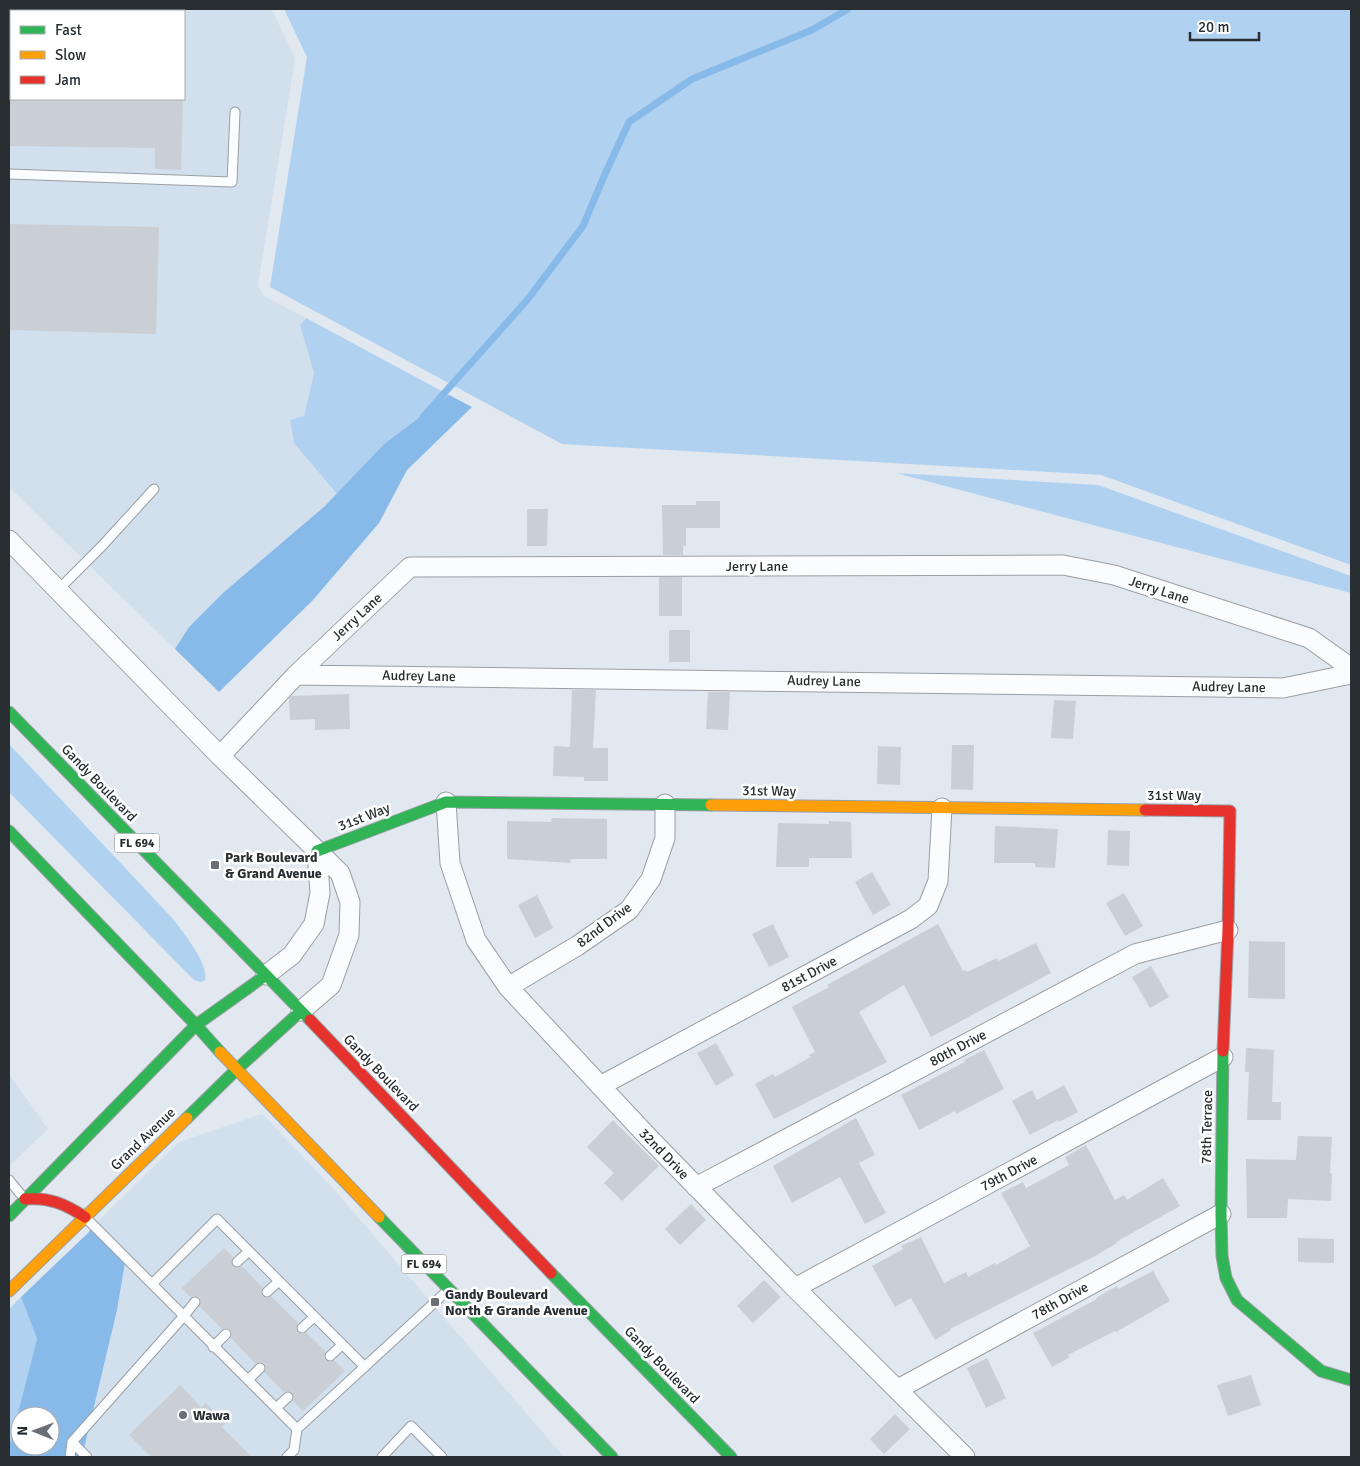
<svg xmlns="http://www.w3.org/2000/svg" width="1360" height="1466" viewBox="0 0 1360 1466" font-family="Signika,sans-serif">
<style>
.built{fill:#d2dfec;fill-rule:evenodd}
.green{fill:#b1d1f1}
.water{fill:#87b9e9;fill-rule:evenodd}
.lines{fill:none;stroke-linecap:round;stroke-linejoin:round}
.stream{stroke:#87b9e9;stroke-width:7}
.building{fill:#cacfd5}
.lane-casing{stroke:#9a9fa5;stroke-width:11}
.street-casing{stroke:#9a9fa5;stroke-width:21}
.fast-casing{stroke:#9a9fa5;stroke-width:13}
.slow-casing{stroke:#9a9fa5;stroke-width:13}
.jam-casing{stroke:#9a9fa5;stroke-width:13}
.lane{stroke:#fafcfd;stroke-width:9}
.street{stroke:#fafcfd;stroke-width:19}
.fast{stroke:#30b455;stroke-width:11}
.slow{stroke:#ff9f0a;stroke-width:11}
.jam{stroke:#e5322d;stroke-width:11}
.poi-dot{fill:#696f75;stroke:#fff;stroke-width:2}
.labels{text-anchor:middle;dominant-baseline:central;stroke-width:5;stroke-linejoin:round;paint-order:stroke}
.shield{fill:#fff;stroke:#696d70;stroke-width:1}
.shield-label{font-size:12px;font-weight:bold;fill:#292e33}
.street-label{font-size:14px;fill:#292e33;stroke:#fff}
.poi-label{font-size:14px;font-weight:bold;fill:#292e33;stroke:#fff;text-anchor:start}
</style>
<rect width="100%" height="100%" fill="#e1e8ef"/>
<path class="built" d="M 9,9 L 272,9 L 295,59 L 258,285 L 264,296 L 306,318 L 300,325 L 314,373 L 304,417 L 290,421 L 294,443 L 337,494 L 325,506 L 224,592 L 189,627 L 175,649 L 9,487 ZM 11,11 L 184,11 L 184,99 L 11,99 Z
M 9,1074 L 48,1129 L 9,1166 Z
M 262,1114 L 331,1186 L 564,1457 L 82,1457 L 117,1310 L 126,1257 L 94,1225 L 179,1142 Z"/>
<path class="green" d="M 284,9 L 1351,9 L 1351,565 L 1101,475 L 562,444 L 270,287 L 307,57 Z
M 306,318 L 449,395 L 384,444 L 337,494 L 294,443 L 290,420 L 304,416 L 314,373 L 300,325 Z
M 896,473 L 1098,485 L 1351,576 L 1351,593 Z
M 9,744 L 173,919 C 183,932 209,964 205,980 L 201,982 L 194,980 L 9,792 Z
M 21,1297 L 37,1339 L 9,1447 L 9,1309 Z"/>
<path class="water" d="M 449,395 L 472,407 L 407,470 L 379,523 L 313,600 L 219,692 L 175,649 L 189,627 L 224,592 L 325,506 L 384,444 Z
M 94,1225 L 126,1257 L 117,1310 L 82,1457 L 9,1457 L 9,1447 L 37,1339 L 21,1297 L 88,1233 ZM 20,1416 L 50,1416 L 50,1446 L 20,1446 Z"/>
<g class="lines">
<path class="stream" d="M 423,417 L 528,299 L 583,226 L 605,174 L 629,122 L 692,79 L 812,30 L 848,9"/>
</g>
<path class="building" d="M 9,99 L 183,99 L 181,170 L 155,169 L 155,148 L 9,146 Z
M 9,224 L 159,227 L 156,334 L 9,330 Z
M 696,501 L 720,501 L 720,528 L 686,528 L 686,546 L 683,546 L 683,555 L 663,555 L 662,505 L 696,505 Z
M 527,509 L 548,509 L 547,546 L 527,546 Z
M 659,577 L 682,577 L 682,616 L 659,616 Z
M 669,630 L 690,630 L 690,662 L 669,662 Z
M 572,690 L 596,690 L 593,748 L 608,748 L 608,781 L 584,781 L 584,777 L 553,776 L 554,746 L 570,747 Z
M 708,692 L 730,692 L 728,730 L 706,729 Z
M 349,694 L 350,729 L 315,730 L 315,719 L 290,720 L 289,699 L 291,696 Z
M 1054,700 L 1076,701 L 1073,739 L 1051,738 Z
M 952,745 L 974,745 L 973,790 L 951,789 Z
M 878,746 L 901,747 L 900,785 L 877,784 Z
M 552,818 L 607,819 L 607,859 L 570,859 L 571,863 L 507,859 L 507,821 L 551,822 Z
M 829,821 L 851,822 L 852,858 L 809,858 L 809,867 L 776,867 L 778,823 L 829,824 Z
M 995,826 L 1058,829 L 1055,868 L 1035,867 L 1035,863 L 994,863 Z
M 1108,830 L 1130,831 L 1129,866 L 1107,865 Z
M 872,872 L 891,905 L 873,915 L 855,882 Z
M 1124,893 L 1143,926 L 1125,936 L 1106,903 Z
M 537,895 L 553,928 L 535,938 L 518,905 Z
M 773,924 L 789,957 L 769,967 L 752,934 Z
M 938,924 L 963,971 L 966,970 L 967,972 L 997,958 L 998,961 L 1036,943 L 1051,973 L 931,1037 L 904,985 L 859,1012 L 887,1062 L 774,1119 L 755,1084 L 773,1074 L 775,1077 L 811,1057 L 809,1055 L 815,1052 L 792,1007 L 829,987 L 827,985 Z
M 1249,941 L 1285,942 L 1285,999 L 1248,998 Z
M 1151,966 L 1169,997 L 1150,1008 L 1132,977 Z
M 716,1043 L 734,1075 L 716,1086 L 697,1053 Z
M 1246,1048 L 1274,1050 L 1272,1102 L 1281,1102 L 1281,1120 L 1247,1120 L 1249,1072 L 1245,1072 Z
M 984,1050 L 1004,1089 L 956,1114 L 955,1111 L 919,1130 L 901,1095 L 965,1062 L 964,1060 Z
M 1064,1085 L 1078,1112 L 1059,1122 L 1058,1120 L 1030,1135 L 1012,1101 L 1032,1090 L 1037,1100 Z
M 856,1118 L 875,1155 L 859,1163 L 886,1213 L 865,1224 L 840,1177 L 792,1203 L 773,1166 Z
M 613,1120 L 659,1166 L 622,1201 L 604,1183 L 614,1173 L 587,1147 Z
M 1298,1136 L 1332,1137 L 1330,1173 L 1332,1173 L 1331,1201 L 1288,1199 L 1287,1218 L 1247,1218 L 1246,1159 L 1296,1160 Z
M 1086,1145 L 1115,1200 L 1124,1195 L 1127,1200 L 1163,1178 L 1180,1206 L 1116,1242 L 1117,1243 L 1097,1255 L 950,1329 L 951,1330 L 935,1340 L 911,1298 L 895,1307 L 872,1266 L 903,1249 L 901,1246 L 921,1237 L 944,1283 L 966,1272 L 968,1277 L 995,1263 L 996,1265 L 1030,1246 L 1001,1193 L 1023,1182 L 1026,1188 L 1069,1165 L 1065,1157 Z
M 691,1204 L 706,1220 L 680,1245 L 665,1229 Z
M 1298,1238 L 1334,1239 L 1334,1263 L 1298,1262 Z
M 224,1248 L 233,1257 L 231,1263 L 233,1267 L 238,1268 L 242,1266 L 263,1288 L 261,1293 L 263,1297 L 268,1298 L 271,1296 L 298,1323 L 296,1329 L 298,1333 L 303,1334 L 306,1332 L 326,1352 L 324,1357 L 326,1361 L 331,1362 L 334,1360 L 345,1371 L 303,1411 L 293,1401 L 294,1396 L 292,1392 L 287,1391 L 284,1392 L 264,1372 L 266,1369 L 265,1364 L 261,1362 L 256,1364 L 231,1338 L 232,1335 L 231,1330 L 227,1328 L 222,1329 L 199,1306 L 201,1302 L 199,1297 L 195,1296 L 191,1298 L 182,1288 Z
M 1153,1271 L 1170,1301 L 1116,1332 L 1115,1331 L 1068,1355 L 1070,1357 L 1052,1367 L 1033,1333 L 1097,1299 L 1096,1298 L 1117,1286 L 1118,1289 Z
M 764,1280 L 781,1297 L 753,1323 L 737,1306 Z
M 987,1358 L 1006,1398 L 986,1408 L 967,1368 Z
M 1251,1375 L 1261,1405 L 1228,1416 L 1217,1385 Z
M 180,1385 L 201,1407 L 206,1403 L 226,1423 L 222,1427 L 252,1457 L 151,1457 L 129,1435 Z
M 895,1414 L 910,1429 L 884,1454 L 870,1439 Z"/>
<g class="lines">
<g class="lane-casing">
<path id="lane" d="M 9,174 L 232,182 L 235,112
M 58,590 L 102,546 L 154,489
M 9,1180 L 23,1197
M 87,1219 L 297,1429 L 446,1292
M 237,1262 L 249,1251
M 152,1284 L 217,1219 L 365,1367
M 267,1292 L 279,1281
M 302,1328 L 314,1317
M 213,1347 L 226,1334
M 330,1356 L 342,1345
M 248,1380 L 260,1368
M 276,1408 L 288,1397
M 70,1457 L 72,1442
M 87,1457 L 72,1442 L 183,1317 L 195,1302
M 287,1457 L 294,1450 L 297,1429
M 382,1457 L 411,1426 L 442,1457"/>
</g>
<g class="street-casing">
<path id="street" d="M 9,540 L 220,756 L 340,873 L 350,902 L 349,935 L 331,985 L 301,1011
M 296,675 L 1283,688 L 1351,674
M 220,756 L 296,675 L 410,567 L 1063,565 L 1114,575 L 1309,638 L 1351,668
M 446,802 L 450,863 L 476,940 L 508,987 L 649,1138 L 795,1288 L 965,1457
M 266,975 L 292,955 L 314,924 L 320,893 L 317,851
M 508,987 L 577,946 L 629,910 L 651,879 L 665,838 L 665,804
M 600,1086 L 911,919 L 928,906 L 938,881 L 942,808
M 696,1187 L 1135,954 L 1228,930
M 795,1288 L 1223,1057
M 898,1389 L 1221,1214"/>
</g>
<g class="fast-casing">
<path id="fast" d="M 9,712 L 310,1020
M 9,831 L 196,1025 L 220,1052
M 317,851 L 446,802 L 711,805
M 1223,1051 L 1221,1214 L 1222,1256 L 1226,1278 L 1237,1300 L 1321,1371 L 1351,1380
M 187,1118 L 236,1070 L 301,1011
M 9,1216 L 196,1025 L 266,975
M 379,1217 L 612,1457
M 551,1273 L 731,1457"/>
</g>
<g class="slow-casing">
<path id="slow" d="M 711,805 L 1145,810
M 220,1052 L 379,1217
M 9,1291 L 187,1118"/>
</g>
<g class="jam-casing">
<path id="jam" d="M 1145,810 L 1230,811 L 1228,930 L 1223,1051
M 310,1020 L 551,1273
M 25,1199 C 49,1197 65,1204 85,1217"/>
</g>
<use href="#lane" class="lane"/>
<use href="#street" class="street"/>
<use href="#fast" class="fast"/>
<use href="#slow" class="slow"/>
<use href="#jam" class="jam"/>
</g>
<g class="poi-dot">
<rect x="210" y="860" width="10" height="10" rx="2.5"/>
<rect x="430" y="1297" width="10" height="10" rx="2.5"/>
<circle cx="183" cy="1415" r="5"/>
</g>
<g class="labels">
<g class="shield">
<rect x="114.5" y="833.5" width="45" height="19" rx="4"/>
<rect x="401.5" y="1254.5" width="45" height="19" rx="4"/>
</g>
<g class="shield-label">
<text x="137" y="843">FL 694</text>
<text x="424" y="1264">FL 694</text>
</g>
<g class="street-label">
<text x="757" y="566">Jerry Lane</text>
<text transform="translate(1159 590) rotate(18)">Jerry Lane</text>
<text transform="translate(357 617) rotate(-43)">Jerry Lane</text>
<text transform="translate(419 676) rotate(1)">Audrey Lane</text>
<text transform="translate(824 681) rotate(1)">Audrey Lane</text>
<text transform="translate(1229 687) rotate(1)">Audrey Lane</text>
<text transform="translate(99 783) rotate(46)">Gandy Boulevard</text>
<text transform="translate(769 791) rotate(1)">31st Way</text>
<text x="1174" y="795">31st Way</text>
<text transform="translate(364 817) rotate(-21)">31st Way</text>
<text transform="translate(604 925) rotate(-37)">82nd Drive</text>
<text transform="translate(809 974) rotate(-28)">81st Drive</text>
<text transform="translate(958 1048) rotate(-28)">80th Drive</text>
<text transform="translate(381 1073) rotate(46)">Gandy Boulevard</text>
<text transform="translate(1207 1127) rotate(-89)">78th Terrace</text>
<text transform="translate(143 1139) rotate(-44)">Grand Avenue</text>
<text transform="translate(664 1154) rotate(46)">32nd Drive</text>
<text transform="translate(1009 1173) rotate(-28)">79th Drive</text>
<text transform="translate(1060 1301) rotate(-29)">78th Drive</text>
<text transform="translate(662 1365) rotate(46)">Gandy Boulevard</text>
</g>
<g class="poi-label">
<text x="225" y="857">Park Boulevard<tspan x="225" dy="16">&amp; Grand Avenue</tspan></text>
<text x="445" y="1294">Gandy Boulevard<tspan x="445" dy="16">North &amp; Grande Avenue</tspan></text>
<text x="193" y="1415">Wawa</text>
</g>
</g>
<rect width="1360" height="1466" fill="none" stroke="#292e33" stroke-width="20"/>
<rect x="10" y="10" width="175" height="90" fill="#ffffff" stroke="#a9abad"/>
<rect x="20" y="26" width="25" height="8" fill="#30b455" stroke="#a9abad"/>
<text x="55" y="35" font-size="15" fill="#292e33">Fast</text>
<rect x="20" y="51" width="25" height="8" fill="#ff9f0a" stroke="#a9abad"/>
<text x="55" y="60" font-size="15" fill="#292e33">Slow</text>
<rect x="20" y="76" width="25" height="8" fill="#e5322d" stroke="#a9abad"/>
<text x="55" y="85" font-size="15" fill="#292e33">Jam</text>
<g transform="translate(35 1431) rotate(271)"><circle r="24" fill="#ffffff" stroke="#a9abad"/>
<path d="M0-4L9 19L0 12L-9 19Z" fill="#696f75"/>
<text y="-8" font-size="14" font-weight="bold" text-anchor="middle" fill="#292e33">N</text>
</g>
<path d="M1190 32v8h69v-8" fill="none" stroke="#292e33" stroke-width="2.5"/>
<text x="1198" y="32" font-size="15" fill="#292e33" stroke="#ffffff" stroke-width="4" paint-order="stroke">20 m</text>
</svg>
